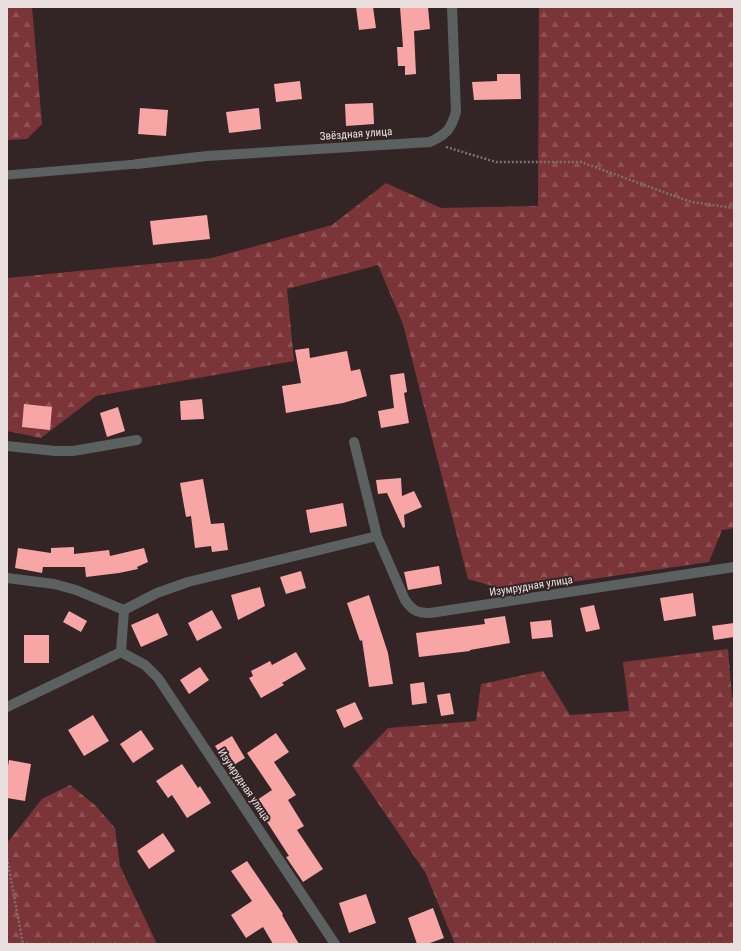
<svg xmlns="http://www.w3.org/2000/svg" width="741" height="951" viewBox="0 0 741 951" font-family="'Roboto Condensed',sans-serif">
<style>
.forest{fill:url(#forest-firs)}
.building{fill:#f8a5a6}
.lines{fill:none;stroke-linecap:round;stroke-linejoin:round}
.path{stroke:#7c7070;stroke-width:2.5;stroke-dasharray:2 2;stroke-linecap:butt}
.lane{stroke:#5a6160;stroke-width:9}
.street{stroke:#5a6160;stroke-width:10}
.labels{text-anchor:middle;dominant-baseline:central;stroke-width:4;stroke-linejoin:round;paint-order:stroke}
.street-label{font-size:11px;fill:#e8dede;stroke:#332525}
</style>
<defs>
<pattern id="forest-firs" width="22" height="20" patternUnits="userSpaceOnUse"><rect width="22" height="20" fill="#7b3539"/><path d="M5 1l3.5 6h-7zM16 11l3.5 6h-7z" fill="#8e5255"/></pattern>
</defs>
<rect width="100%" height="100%" fill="#332525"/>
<path class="forest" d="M 7,7 L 32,7 L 42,124 L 27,139 L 7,140 Z
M 539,7 L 734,7 L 734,528 L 722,530 L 709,562 L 510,591 L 468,579 L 403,324 L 378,265 L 287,289 L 294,361 L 96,396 L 41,438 L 7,431 L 7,278 L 212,258 L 332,225 L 386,183 L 441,208 L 538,206 Z
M 728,649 L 732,697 L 734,698 L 734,944 L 455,944 L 425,872 L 352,765 L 388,728 L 476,721 L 481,684 L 543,671 L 570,715 L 629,711 L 623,662 Z
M 70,785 L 95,805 L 115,828 L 120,866 L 157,944 L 7,944 L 7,843 L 42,799 Z"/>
<path class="building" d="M 356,7 L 373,7 L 376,28 L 359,30 Z
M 400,7 L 428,7 L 430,29 L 414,31 L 416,74 L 405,75 L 405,66 L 398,66 L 397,47 L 403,47 Z
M 497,74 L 520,74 L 521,99 L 474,100 L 472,82 L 497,81 Z
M 300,81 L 302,99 L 276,102 L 274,84 Z
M 373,103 L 374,124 L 346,126 L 345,104 Z
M 140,108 L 168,110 L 166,136 L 138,134 Z
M 259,108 L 261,129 L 229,133 L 226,112 Z
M 207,215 L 210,239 L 153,245 L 150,221 Z
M 309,348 L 310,358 L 347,351 L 351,371 L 360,369 L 367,396 L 343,403 L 286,413 L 282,386 L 301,383 L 295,350 Z
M 404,373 L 407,392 L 404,393 L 409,423 L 381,428 L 378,411 L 394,408 L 390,375 Z
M 202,399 L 204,419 L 181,420 L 180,401 Z
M 24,404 L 52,407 L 50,430 L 22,427 Z
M 118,407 L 125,431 L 107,437 L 100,413 Z
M 401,478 L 402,496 L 414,491 L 422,507 L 404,515 L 405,527 L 403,528 L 387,493 L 378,494 L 376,480 Z
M 203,479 L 211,524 L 224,523 L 228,550 L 212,552 L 211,546 L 195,548 L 191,516 L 186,517 L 180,483 Z
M 343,503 L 347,526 L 310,533 L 306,510 Z
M 74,547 L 74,554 L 109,550 L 110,556 L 144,548 L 148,562 L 137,567 L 138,569 L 119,573 L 86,577 L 85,567 L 43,567 L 42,573 L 15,568 L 18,548 L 51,553 L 51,548 Z
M 439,566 L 442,584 L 408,590 L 404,572 Z
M 301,571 L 306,588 L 286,594 L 280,577 Z
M 260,587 L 265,606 L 238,620 L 231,595 Z
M 693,593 L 696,616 L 664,621 L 660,598 Z
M 369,595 L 388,653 L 393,684 L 369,687 L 362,640 L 360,641 L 347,603 Z
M 594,605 L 600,629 L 586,632 L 580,608 Z
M 212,610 L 222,628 L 197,641 L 188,623 Z
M 69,611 L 87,621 L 81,632 L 63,622 Z
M 158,613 L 168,635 L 141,647 L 131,625 Z
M 505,616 L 510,643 L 470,650 L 470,651 L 419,657 L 416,633 L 485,624 L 484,619 Z
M 551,620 L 553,637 L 532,639 L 530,622 Z
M 734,623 L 734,637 L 714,640 L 712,626 Z
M 24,635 L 49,635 L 49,663 L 24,663 Z
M 296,652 L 306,669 L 282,683 L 284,685 L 261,698 L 249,678 L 253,676 L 251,671 L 270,661 L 272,665 Z
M 200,667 L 209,680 L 189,694 L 180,680 Z
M 424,682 L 427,703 L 412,705 L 410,684 Z
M 450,693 L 454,714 L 441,716 L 437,695 Z
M 355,702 L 363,719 L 344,728 L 336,710 Z
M 93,715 L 109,741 L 84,756 L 68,730 Z
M 141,730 L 154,749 L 133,763 L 120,744 Z
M 276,733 L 289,752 L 274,762 L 296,795 L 288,800 L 304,826 L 297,830 L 323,869 L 303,882 L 286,857 L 289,856 L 267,822 L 270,821 L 257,800 L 272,790 L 247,753 Z
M 232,736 L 245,758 L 229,768 L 215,746 Z
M 9,760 L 31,764 L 25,801 L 7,798 L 7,772 Z
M 182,764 L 198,788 L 200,786 L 211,803 L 187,818 L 172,795 L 168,798 L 156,781 Z
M 163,833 L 175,851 L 149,869 L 137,851 Z
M 247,861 L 283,914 L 282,915 L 299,944 L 273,944 L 263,927 L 246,938 L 231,915 L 252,901 L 231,871 Z
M 366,894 L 376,923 L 349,933 L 339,903 Z
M 433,908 L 444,938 L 427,944 L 417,944 L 408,918 Z"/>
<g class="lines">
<path class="path" d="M 446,147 L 496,162 L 581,162 L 691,202 L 734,208
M 7,858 L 23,944"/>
<path class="lane" d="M 7,175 L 137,164"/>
<path class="street" d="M 137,164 L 207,156 L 430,142 C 447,134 451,129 456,112 L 452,7
M 354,442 L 377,536 L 405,600 C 413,611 417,613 430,613 L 734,567
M 7,446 L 55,451 L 73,451 L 137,440
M 7,578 L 54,584 L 76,590 L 124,610 L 157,593 L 188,582 L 377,536
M 124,610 L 121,652 L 145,665 L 158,678 L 335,944
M 7,707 L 121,652"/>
</g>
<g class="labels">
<g class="street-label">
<text transform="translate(356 134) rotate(-4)">Звёздная улица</text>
<text transform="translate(531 586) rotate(-9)">Изумрудная улица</text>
<text transform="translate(244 785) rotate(56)">Изумрудная улица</text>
</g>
</g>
<rect width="741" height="951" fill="none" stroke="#e8dede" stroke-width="16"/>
</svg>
